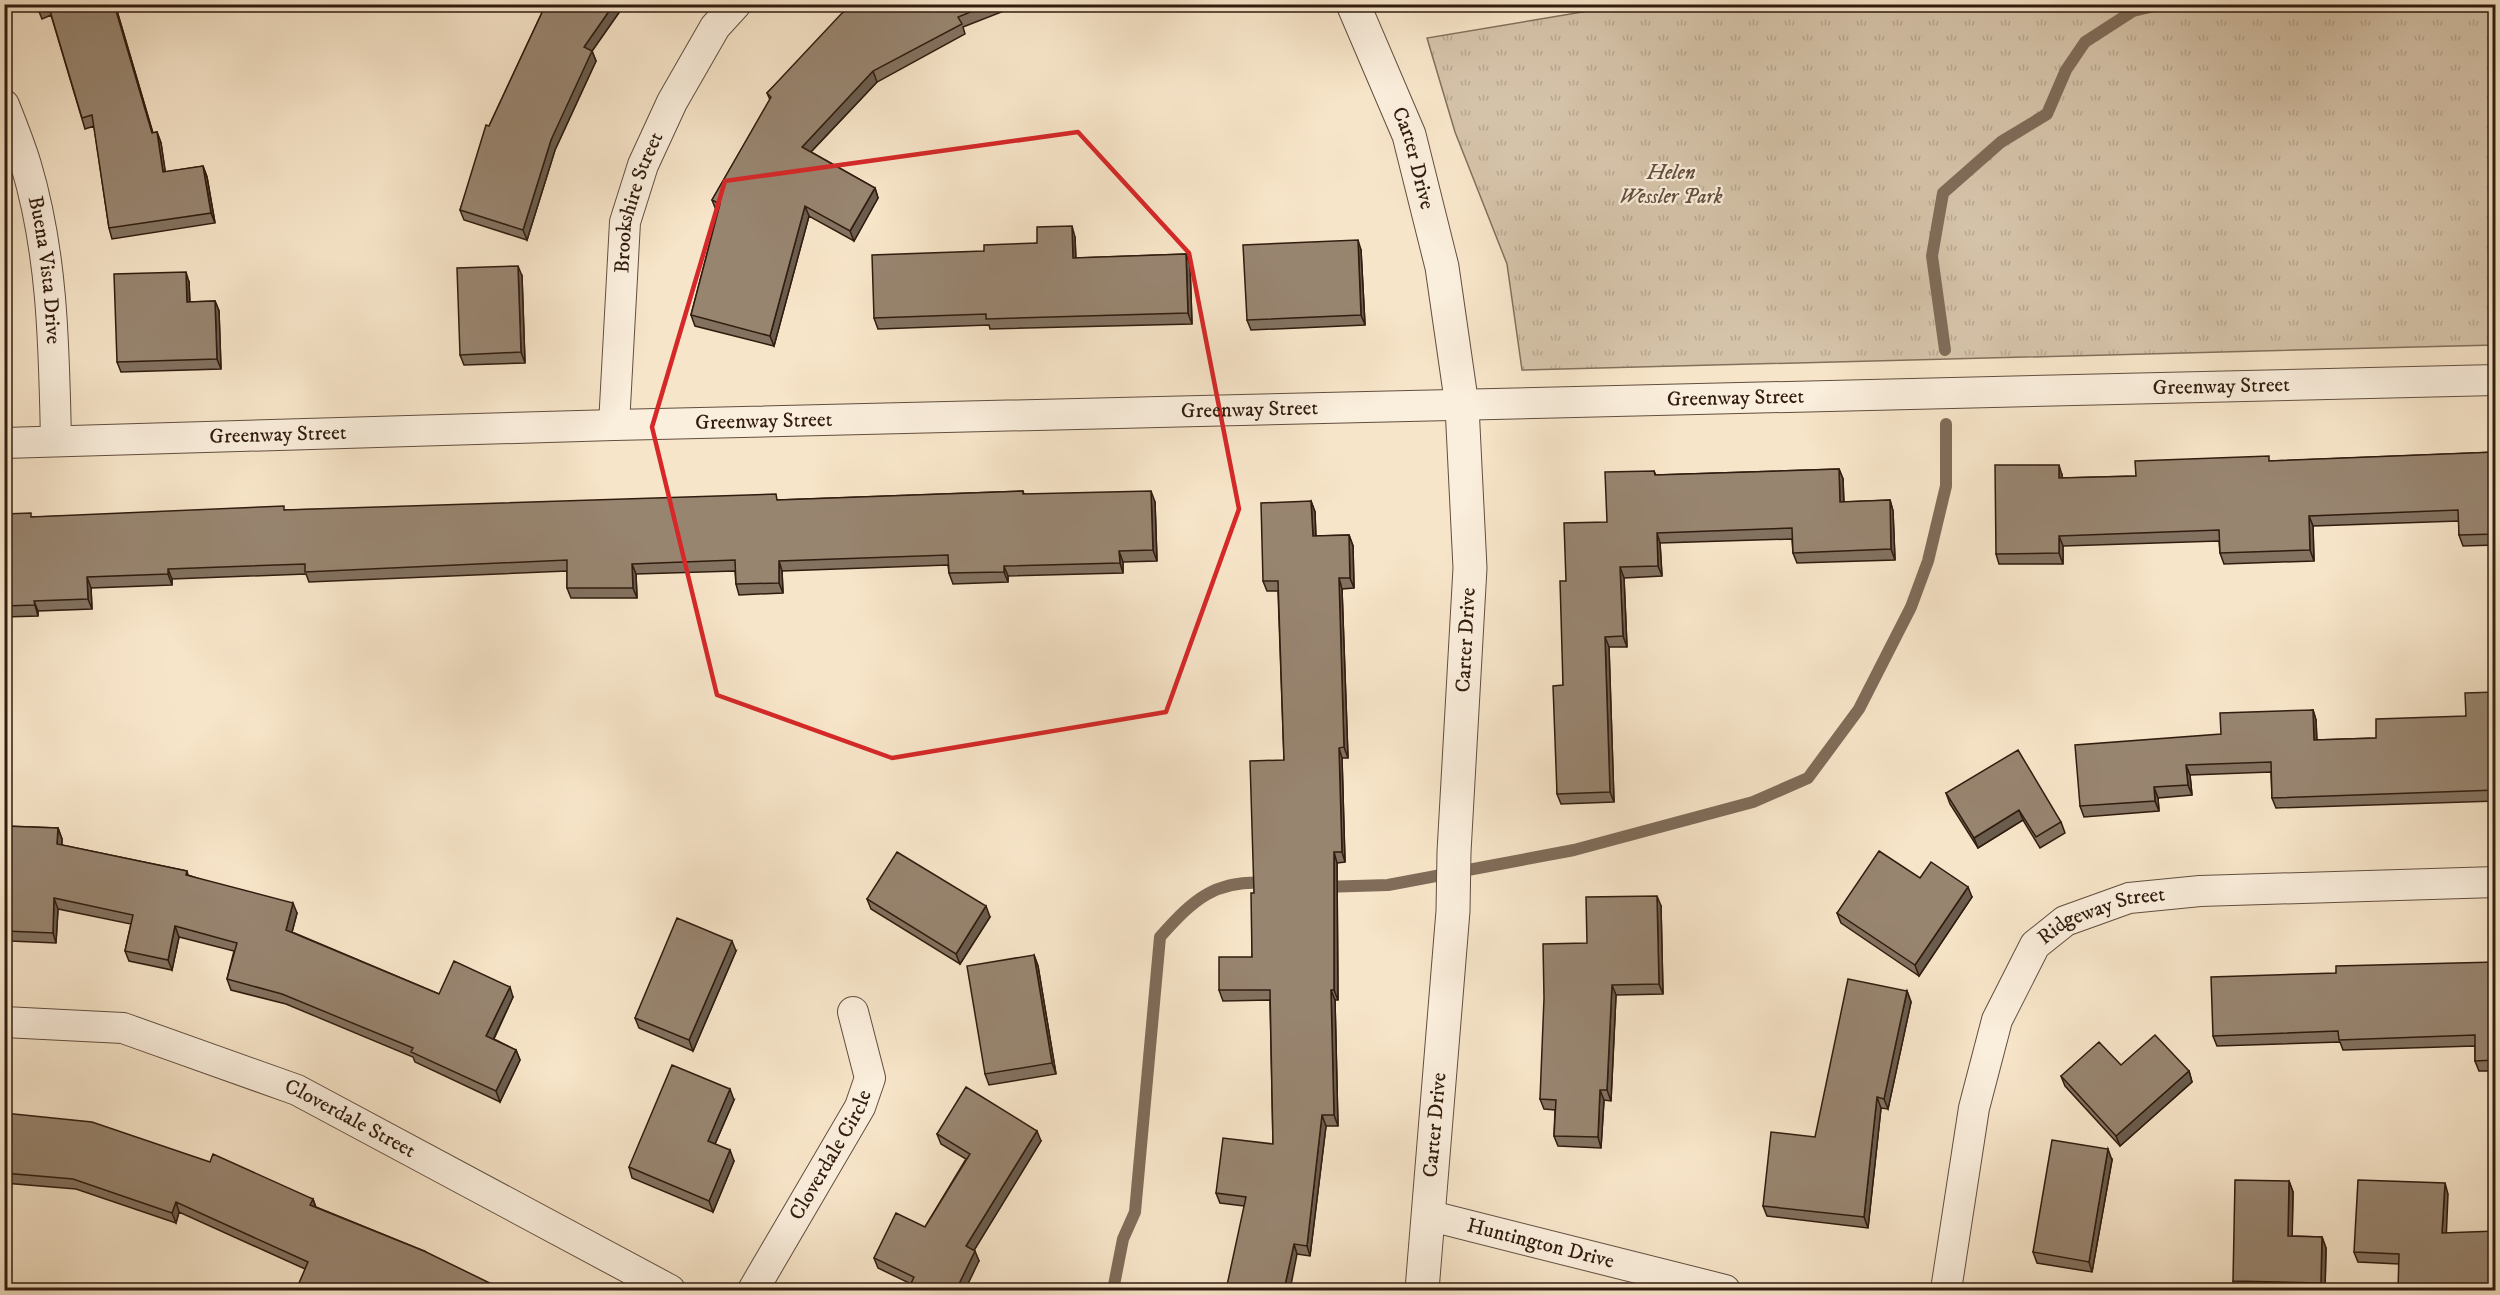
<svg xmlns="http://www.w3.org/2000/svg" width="2500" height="1295" viewBox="0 0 2500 1295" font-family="'IM FELL DW Pica',serif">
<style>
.park{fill:url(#park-tufts);stroke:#83705c;stroke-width:1.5}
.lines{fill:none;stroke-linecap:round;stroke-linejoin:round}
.stream{stroke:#806c59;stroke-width:12}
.minor-casing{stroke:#624e3e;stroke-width:32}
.tertiary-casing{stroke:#624e3e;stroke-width:35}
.minor{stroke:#faeedc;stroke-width:30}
.tertiary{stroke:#faeedc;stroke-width:33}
.wall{fill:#837260;stroke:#311c0f;stroke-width:1.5}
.shaded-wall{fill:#6a5d4e;stroke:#311c0f;stroke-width:1.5}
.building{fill:#988570;stroke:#311c0f;stroke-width:1.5}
.marked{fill:none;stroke:#d62828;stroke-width:4.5;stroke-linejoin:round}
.labels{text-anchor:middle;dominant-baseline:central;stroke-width:4.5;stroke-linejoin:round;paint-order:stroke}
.street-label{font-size:21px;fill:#311c0f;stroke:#faeedc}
.park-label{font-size:21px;font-style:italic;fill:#624e3d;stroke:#faeedc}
</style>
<defs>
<pattern id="park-tufts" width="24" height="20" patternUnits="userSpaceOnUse" patternTransform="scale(1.5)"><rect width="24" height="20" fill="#d5c3a9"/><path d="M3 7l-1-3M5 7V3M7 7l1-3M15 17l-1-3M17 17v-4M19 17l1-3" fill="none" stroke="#b7a790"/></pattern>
</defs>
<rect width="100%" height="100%" fill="#f7e5c9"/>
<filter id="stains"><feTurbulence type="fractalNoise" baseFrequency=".00333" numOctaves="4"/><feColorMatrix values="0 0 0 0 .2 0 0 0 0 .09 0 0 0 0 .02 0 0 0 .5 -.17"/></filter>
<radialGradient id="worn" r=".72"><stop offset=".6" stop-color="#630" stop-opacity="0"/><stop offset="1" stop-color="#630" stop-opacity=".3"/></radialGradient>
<path class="park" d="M 1624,5 L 2495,5 L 2495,345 L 1522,370 L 1507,264 L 1455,132 L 1427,38 Z"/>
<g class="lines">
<path class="stream" d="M 1945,350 L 1932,256 L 1943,193 L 2001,142 L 2047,114 L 2066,70 L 2085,42 L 2133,11 L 2163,4
M 1322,887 L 1388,885 L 1574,850 L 1753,802 L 1808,778 L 1859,709 L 1911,607 L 1928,561 L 1946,486 L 1946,424
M 1113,1290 L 1123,1239 L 1135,1212 L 1160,937 C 1194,899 1215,879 1269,883"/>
<g class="minor-casing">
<g id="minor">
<path id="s1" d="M 4,105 C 12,125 20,145 26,165 C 53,255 54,349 56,441"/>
<path id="s2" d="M 614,425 L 625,222 L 643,165 L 672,102 L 715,27 L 736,4"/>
<path id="s3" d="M 4,443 L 614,425 L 2496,380"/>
<path id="s4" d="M 4,1022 L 123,1028 L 297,1090 L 670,1290"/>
<path id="s5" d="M 1427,1215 L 1725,1290"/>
<path id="s6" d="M 753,1290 L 860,1107 L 870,1078 L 853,1012"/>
<path id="s7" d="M 1946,1290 L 1974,1108 L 1997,1020 L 2035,945 L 2065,921 L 2129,898 L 2200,891 L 2496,882"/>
</g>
</g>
<g class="tertiary-casing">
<g id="tertiary">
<path id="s8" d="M 1353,4 L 1409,135 L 1442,267 L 1462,406 L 1470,568 L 1454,852 L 1453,911 L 1422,1290"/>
</g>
</g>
<use href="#minor" class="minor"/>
<use href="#tertiary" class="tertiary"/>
</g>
<path class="wall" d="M 36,4 L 115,4 L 153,133 L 157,132 L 161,143 L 165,172 L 203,166 L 207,177 L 215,223 L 112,239 L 109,228 L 94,126 L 85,129 L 51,15 L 42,19 Z
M 546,4 L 625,4 L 592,51 L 596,61 L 555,150 L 527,240 L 464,220 L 460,210 L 489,126 Z
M 858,4 L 1022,4 L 963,27 L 965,34 L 877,82 L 811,152 L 875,188 L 878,198 L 854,241 L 809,216 L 774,346 L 695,326 L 691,315 L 718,211 L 716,210 L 712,200 L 770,100 L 767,93 Z
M 1075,237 L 1076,258 L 1186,254 L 1190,265 L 1192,324 L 990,329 L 989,325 L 878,329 L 874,318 L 984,251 L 1037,243 Z
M 1361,250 L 1365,325 L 1251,330 L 1247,320 Z
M 522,276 L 525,363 L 464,365 L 460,355 Z
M 189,282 L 190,302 L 215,301 L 219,311 L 221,369 L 121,372 L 117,362 Z
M 2496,452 L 2496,545 L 2463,546 L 2459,535 L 2459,521 L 2313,526 L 2314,561 L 2224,564 L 2220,553 L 2219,541 L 2063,546 L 2063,564 L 1999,564 L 1996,554 L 2062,475 L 2062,478 L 2136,476 L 2271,461 Z
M 1839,469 L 1843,479 L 1844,502 L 1890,500 L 1893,511 L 1895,560 L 1797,563 L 1793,553 L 1792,539 L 1660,543 L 1662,576 L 1624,578 L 1627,647 L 1609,647 L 1614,802 L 1561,804 L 1557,794 L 1563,685 L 1566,581 L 1607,522 L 1654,471 L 1656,475 Z
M 1023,491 L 1024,494 L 1155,502 L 1157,561 L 1123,562 L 1123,573 L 1008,576 L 1008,582 L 953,584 L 949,573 L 948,565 L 782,571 L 783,593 L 739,595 L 736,584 L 735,571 L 636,574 L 637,598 L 571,598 L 567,588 L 567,571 L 309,582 L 306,574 L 172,579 L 172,585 L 91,588 L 92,609 L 38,611 L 38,616 L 4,617 L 4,514 L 33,517 L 285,510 L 778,500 Z
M 1311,501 L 1315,512 L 1316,536 L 1349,535 L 1353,546 L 1354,588 L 1342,589 L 1348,758 L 1342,758 L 1345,862 L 1337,863 L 1338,1000 L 1335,1000 L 1338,1126 L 1326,1126 L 1310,1256 L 1297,1254 L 1244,1206 L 1220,1203 L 1216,1193 L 1273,1144 L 1270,1000 L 1223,1001 L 1219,990 L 1252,957 L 1254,893 L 1284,760 L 1278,591 L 1267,591 L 1263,581 Z
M 2496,692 L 2496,801 L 2276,808 L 2272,798 L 2271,772 L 2190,775 L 2192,795 L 2158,798 L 2159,811 L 2084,817 L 2080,806 L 2221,734 L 2313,710 L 2316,720 L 2317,740 L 2376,738 L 2466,716 Z
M 1946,793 L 2061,822 L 2065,833 L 2040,848 L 2023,820 L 1978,848 L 1950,804 Z
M 4,826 L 58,828 L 62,839 L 62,845 L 187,871 L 188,875 L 297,913 L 292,932 L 439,994 L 513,997 L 494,1039 L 516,1050 L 520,1060 L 500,1102 L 415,1062 L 413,1057 L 286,1004 L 231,990 L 227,979 L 234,951 L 179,937 L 172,970 L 129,961 L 125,951 L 131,924 L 58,909 L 56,943 L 10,941 L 6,931 L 8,906 L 4,905 Z
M 1920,878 L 1972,897 L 1919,976 L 1841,923 L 1837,913 Z
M 867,899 L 990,917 L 960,964 L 871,909 Z
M 1661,906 L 1663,994 L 1616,995 L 1611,1101 L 1604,1100 L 1601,1148 L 1558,1146 L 1554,1136 L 1555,1110 L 1544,1109 L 1540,1099 L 1587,943 Z
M 736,951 L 693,1051 L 639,1028 L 635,1018 Z
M 1034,955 L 1038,966 L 1056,1074 L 989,1085 L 985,1074 Z
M 2496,962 L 2496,1071 L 2479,1071 L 2475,1061 L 2475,1046 L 2343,1050 L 2340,1042 L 2217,1046 L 2213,1036 L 2336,973 Z
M 1907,991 L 1911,1002 L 1888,1109 L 1881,1108 L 1868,1228 L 1767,1216 L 1763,1206 L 1815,1137 Z
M 2121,1065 L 2189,1071 L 2192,1082 L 2120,1146 L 2065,1086 L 2061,1076 Z
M 734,1100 L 715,1144 L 734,1161 L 713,1212 L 632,1178 L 629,1167 Z
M 4,1113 L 313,1199 L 316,1207 L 424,1251 L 305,1269 L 179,1212 L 176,1223 L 76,1189 L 4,1183 Z
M 937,1134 L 1041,1141 L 974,1250 L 979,1261 L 911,1284 L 878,1268 L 874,1258 L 925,1227 L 966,1159 L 941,1144 Z
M 2112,1160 L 2092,1272 L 2037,1263 L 2033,1252 Z
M 2289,1181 L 2293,1192 L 2292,1236 L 2322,1237 L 2326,1248 L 2325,1290 L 2236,1290 L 2233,1281 Z
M 2448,1194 L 2399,1264 L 2358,1262 L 2354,1252 Z"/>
<path class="shaded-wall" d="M 114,4 L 115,4 L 156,144 L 152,133 Z
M 614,4 L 625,4 L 592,51 L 596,61 L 555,150 L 527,240 L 523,230 L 551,140 L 584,47 Z
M 873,71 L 877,82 L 806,157 L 802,147 Z
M 157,132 L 161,143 L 167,182 L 163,172 Z
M 203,166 L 207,177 L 215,223 L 211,213 Z
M 875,188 L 878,198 L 854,241 L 850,231 Z
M 805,206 L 809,216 L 774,346 L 770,336 Z
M 1072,226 L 1075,237 L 1076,269 L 1073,258 Z
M 1358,240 L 1361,250 L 1365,325 L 1361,315 Z
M 1186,254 L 1190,265 L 1192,324 L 1188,313 Z
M 518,266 L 522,276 L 525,363 L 521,352 Z
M 186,272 L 189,282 L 190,312 L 187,302 Z
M 215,301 L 219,311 L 221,369 L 217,359 Z
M 2059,465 L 2062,475 L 2062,489 L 2059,478 Z
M 1839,469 L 1843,479 L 1844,512 L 1840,502 Z
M 1151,491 L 1155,502 L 1157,561 L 1153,550 Z
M 1890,500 L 1893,511 L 1895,560 L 1891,549 Z
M 1311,501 L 1315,512 L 1316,547 L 1313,536 Z
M 2309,516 L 2313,526 L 2314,561 L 2310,550 Z
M 1657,533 L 1660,543 L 1662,576 L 1658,566 Z
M 1349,535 L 1353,546 L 1354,588 L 1350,578 Z
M 2059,536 L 2063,546 L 2063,564 L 2059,553 Z
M 1119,551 L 1123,562 L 1123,573 L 1120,563 Z
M 779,561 L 782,571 L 783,593 L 779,583 Z
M 632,564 L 636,574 L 637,598 L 633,588 Z
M 1004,566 L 1008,576 L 1008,582 L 1004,572 Z
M 1620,567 L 1624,578 L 1627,647 L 1623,636 Z
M 168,569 L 172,579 L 172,585 L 168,574 Z
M 87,577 L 91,588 L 92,609 L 88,599 Z
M 1339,578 L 1342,589 L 1348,758 L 1344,747 Z
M 34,601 L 38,611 L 38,616 L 35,605 Z
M 1605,637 L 1609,647 L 1614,802 L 1610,792 Z
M 2313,710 L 2316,720 L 2317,750 L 2314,740 Z
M 1339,748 L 1342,758 L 1345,862 L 1342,852 Z
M 2186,765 L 2190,775 L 2192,795 L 2188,785 Z
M 2154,787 L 2158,798 L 2159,811 L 2155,801 Z
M 2019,810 L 2023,820 L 1978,848 L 1974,838 Z
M 58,828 L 62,839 L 61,855 L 57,844 Z
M 1334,852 L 1337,863 L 1338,1000 L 1334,990 Z
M 1968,887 L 1972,897 L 1919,976 L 1915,965 Z
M 1657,896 L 1661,906 L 1663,994 L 1659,984 Z
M 54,898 L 58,909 L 56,943 L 53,933 Z
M 293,903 L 297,913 L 290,940 L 286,930 Z
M 986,906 L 990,917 L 960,964 L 956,954 Z
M 175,926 L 179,937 L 172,970 L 168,960 Z
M 732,941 L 736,951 L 693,1051 L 689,1040 Z
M 1034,955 L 1038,966 L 1056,1074 L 1052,1063 Z
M 1612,985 L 1616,995 L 1611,1101 L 1607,1090 Z
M 510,987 L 513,997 L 490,1046 L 486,1036 Z
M 1331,990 L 1335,1000 L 1338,1126 L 1334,1115 Z
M 1907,991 L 1911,1002 L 1888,1109 L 1884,1099 Z
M 516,1050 L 520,1060 L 500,1102 L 496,1091 Z
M 2189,1071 L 2192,1082 L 2120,1146 L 2116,1136 Z
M 730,1089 L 734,1100 L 712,1151 L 708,1141 Z
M 1600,1090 L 1604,1100 L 1601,1148 L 1598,1137 Z
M 1877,1097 L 1881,1108 L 1868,1228 L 1864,1217 Z
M 1322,1115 L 1326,1126 L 1310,1256 L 1307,1246 Z
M 1037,1131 L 1041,1141 L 970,1257 L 966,1246 Z
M 2108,1149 L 2112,1160 L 2092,1272 L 2089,1262 Z
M 730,1150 L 734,1161 L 713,1212 L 709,1201 Z
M 2289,1181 L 2293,1192 L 2292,1247 L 2288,1236 Z
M 2445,1183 L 2448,1194 L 2446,1243 L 2442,1233 Z
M 313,1199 L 316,1209 L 310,1205 Z
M 176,1202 L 179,1212 L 176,1223 L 172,1213 Z
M 2322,1237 L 2326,1248 L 2325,1290 L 2324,1290 L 2321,1283 Z
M 1294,1244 L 1297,1254 L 1290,1290 L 1284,1290 Z
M 975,1251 L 979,1261 L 965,1290 L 956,1290 Z"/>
<path class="building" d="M 36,4 L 47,4 L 38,8 Z
M 48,4 L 114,4 L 152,133 L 157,132 L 163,172 L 203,166 L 211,213 L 109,228 L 92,115 L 82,118 Z
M 546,4 L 614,4 L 584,47 L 592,51 L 551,140 L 523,230 L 460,210 L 486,125 L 489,126 Z
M 858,4 L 990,4 L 958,17 L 962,24 L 873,71 L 802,147 L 875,188 L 850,231 L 805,206 L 770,336 L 691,315 L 720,204 L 712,200 L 771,97 L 767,93 L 842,13 Z
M 1072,226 L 1073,258 L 1186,254 L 1188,313 L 986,319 L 986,314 L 874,318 L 872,255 L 984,251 L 984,245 L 1037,243 L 1037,227 Z
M 1358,240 L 1361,315 L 1247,320 L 1243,245 Z
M 518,266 L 521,352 L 460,355 L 457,268 Z
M 186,272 L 187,302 L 215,301 L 217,359 L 117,362 L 114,274 Z
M 2496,452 L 2496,534 L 2459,535 L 2458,510 L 2309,516 L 2310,550 L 2220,553 L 2219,530 L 2059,536 L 2059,553 L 1996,554 L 1995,465 L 2059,465 L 2059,478 L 2136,476 L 2135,461 L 2269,456 L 2269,461 Z
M 1839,469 L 1840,502 L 1890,500 L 1891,549 L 1793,553 L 1792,528 L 1657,533 L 1658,566 L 1620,567 L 1623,636 L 1605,637 L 1610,792 L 1557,794 L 1553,686 L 1563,685 L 1560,581 L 1566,581 L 1564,523 L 1607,522 L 1605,472 L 1654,471 L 1655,475 Z
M 1023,491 L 1023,494 L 1151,491 L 1153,550 L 1119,551 L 1120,563 L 1004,566 L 1004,572 L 949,573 L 948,555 L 779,561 L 779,583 L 736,584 L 735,560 L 632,564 L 633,588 L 567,588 L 567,560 L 305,572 L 305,564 L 168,569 L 168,574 L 87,577 L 88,599 L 34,601 L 35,605 L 4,606 L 4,514 L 31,513 L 31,517 L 284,506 L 284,510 L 776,494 L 777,500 Z
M 1311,501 L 1313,536 L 1349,535 L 1350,578 L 1339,578 L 1344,747 L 1339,748 L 1342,852 L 1334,852 L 1334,990 L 1331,990 L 1334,1115 L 1322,1115 L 1307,1246 L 1294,1244 L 1284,1290 L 1226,1290 L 1246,1197 L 1216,1193 L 1223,1138 L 1273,1144 L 1270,990 L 1219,990 L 1219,957 L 1252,957 L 1251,893 L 1254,893 L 1250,761 L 1284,760 L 1278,581 L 1263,581 L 1261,503 Z
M 2496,692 L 2496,790 L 2272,798 L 2271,762 L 2186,765 L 2188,785 L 2154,787 L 2155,801 L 2080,806 L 2075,745 L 2221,734 L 2220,713 L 2313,710 L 2314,740 L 2376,738 L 2376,719 L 2466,716 L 2465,693 Z
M 2018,750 L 2061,822 L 2036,837 L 2019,810 L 1974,838 L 1946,793 Z
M 4,826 L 58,828 L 57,844 L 187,871 L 186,875 L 293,903 L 286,930 L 439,994 L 454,961 L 510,987 L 486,1036 L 516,1050 L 496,1091 L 411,1052 L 413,1048 L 282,994 L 227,979 L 237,943 L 175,926 L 168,960 L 125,951 L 133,915 L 54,898 L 53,933 L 6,931 L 8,895 L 4,895 Z
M 1879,851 L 1920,878 L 1931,862 L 1968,887 L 1915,965 L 1837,913 Z
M 897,852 L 986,906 L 956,954 L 867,899 Z
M 1657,896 L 1659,984 L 1612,985 L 1607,1090 L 1600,1090 L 1598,1137 L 1554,1136 L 1556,1100 L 1540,1099 L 1544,998 L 1543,944 L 1587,943 L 1586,897 Z
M 677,918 L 732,941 L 689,1040 L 635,1018 Z
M 1034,955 L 1052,1063 L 985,1074 L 967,966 Z
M 2496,962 L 2496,1060 L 2475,1061 L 2475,1035 L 2339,1040 L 2338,1031 L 2213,1036 L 2211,977 L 2336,973 L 2336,966 Z
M 1848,979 L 1907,991 L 1884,1099 L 1877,1097 L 1864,1217 L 1763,1206 L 1771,1132 L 1815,1137 Z
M 2155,1035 L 2189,1071 L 2116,1136 L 2061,1076 L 2099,1042 L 2121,1065 Z
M 672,1065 L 730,1089 L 708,1141 L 730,1150 L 709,1201 L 629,1167 Z
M 966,1087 L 1037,1131 L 966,1246 L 975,1251 L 956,1290 L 908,1290 L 914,1277 L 874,1258 L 896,1213 L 925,1227 L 970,1154 L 937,1134 Z
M 4,1113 L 92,1122 L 210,1162 L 213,1154 L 313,1199 L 310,1205 L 424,1251 L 504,1290 L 296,1290 L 308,1262 L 176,1202 L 172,1213 L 73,1179 L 4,1173 Z
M 2052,1140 L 2108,1149 L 2089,1262 L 2033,1252 Z
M 2235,1180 L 2289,1181 L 2288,1236 L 2322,1237 L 2321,1283 L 2233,1281 Z
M 2358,1180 L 2445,1183 L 2442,1233 L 2496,1231 L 2496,1290 L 2398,1290 L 2399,1254 L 2354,1252 Z"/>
<path class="marked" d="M 1078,132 L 1189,253 L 1239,509 L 1166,712 L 892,758 L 717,695 L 652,427 L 725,181 Z"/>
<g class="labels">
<g class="street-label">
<text stroke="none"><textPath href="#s8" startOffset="166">Carter Drive</textPath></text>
<text stroke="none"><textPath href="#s2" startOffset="225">Brookshire Street</textPath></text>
<text stroke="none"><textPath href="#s1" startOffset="171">Buena Vista Drive</textPath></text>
<text stroke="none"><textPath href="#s3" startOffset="2218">Greenway Street</textPath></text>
<text stroke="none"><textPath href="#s3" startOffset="1732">Greenway Street</textPath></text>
<text stroke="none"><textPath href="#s3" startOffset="1246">Greenway Street</textPath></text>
<text stroke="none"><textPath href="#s3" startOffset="760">Greenway Street</textPath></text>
<text stroke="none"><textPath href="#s3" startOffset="274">Greenway Street</textPath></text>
<text transform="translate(1466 640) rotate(-87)">Carter Drive</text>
<text stroke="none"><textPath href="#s7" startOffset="434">Ridgeway Street</textPath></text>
<text stroke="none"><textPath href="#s4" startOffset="364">Cloverdale Street</textPath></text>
<text transform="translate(1435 1125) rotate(-85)">Carter Drive</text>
<text stroke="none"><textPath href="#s6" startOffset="156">Cloverdale Circle</textPath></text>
<text stroke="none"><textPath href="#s5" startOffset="117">Huntington Drive</textPath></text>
</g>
<g class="park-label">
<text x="1671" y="173">Helen<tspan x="1671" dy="24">Wessler Park</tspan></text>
</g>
</g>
<rect width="2500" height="1295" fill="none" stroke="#f7e5c9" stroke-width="24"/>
<rect x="6" y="6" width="2488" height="1283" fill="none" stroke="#311c0f" stroke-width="3"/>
<rect x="12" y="12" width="2476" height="1271" fill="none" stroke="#311c0f" stroke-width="1.5"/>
<rect width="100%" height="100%" filter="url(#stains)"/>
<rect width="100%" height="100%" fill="url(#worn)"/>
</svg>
